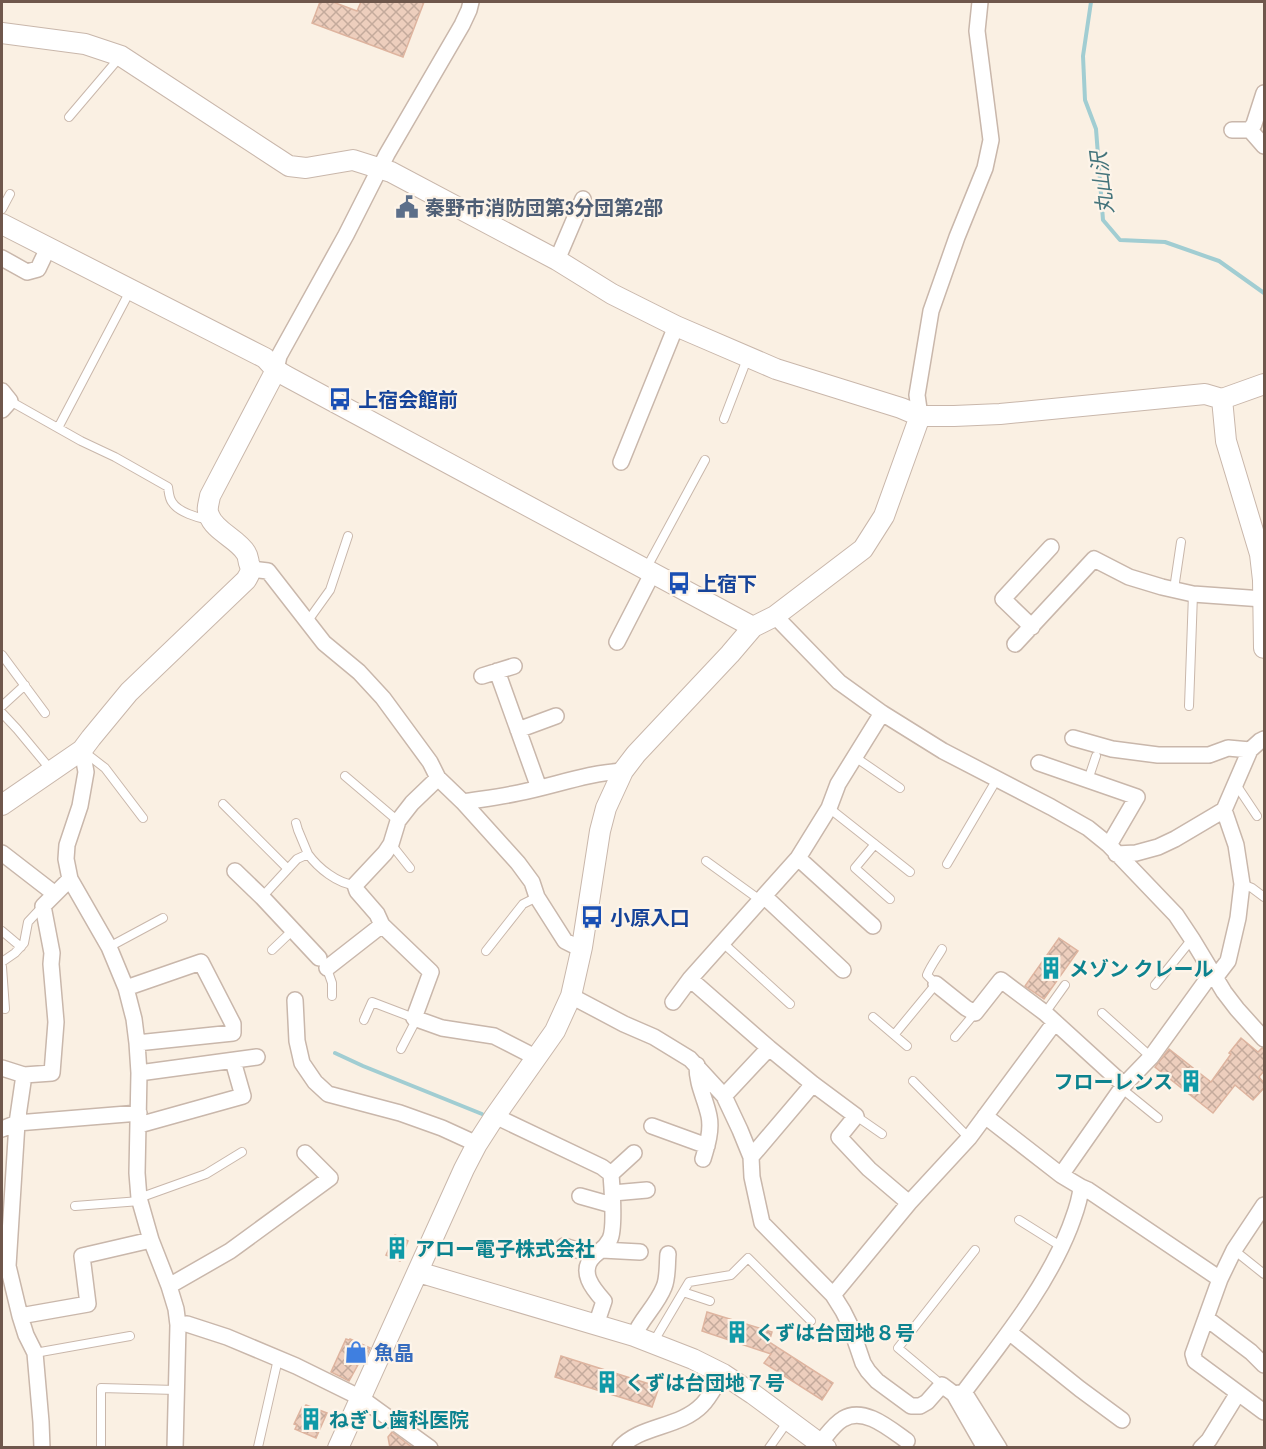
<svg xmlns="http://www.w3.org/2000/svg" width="1266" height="1449" viewBox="0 0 1266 1449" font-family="'Archivo Narrow','Noto Sans JP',sans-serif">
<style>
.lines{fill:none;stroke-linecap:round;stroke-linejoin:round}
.stream{stroke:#a1cdd2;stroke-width:4}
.building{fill:url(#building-cross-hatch);stroke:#deb49f;stroke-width:1.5}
.service-casing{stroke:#c9b7ab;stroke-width:10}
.minor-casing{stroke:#c9b7ab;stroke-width:18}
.tertiary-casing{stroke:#c9b7ab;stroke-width:22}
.service{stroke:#fff;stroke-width:8}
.minor{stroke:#fff;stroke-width:15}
.tertiary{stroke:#fff;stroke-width:20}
.labels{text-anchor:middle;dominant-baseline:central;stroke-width:4.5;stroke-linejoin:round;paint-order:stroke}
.service-label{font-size:20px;font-weight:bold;fill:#4e5e75;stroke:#fdf4e9;text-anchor:start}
.transit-label{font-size:20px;font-weight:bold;fill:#164399;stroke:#fdf4e9;text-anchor:start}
.culture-label{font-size:20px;font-weight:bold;fill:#0d838f;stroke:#fdf4e9;text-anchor:start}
.shop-label{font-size:20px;font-weight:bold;fill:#366cbe;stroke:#fdf4e9;text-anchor:start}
.water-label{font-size:21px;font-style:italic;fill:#44747b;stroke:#fdf4e9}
</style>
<defs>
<pattern id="building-cross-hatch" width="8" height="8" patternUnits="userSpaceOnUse" patternTransform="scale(1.5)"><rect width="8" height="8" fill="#edcebd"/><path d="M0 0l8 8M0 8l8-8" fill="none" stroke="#c4aa9c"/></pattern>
</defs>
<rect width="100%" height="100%" fill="#faf0e3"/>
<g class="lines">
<path class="stream" d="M 1091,2 L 1083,56 L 1085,100 L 1096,129 L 1103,220 L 1120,240 L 1165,242 L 1219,261 L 1264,293
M 335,1053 L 363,1066 L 482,1114"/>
</g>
<path class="building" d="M 320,2 L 333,2 L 357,11 L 361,2 L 424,2 L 403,57 L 312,23 Z
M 1059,938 L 1078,951 L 1044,999 L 1025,986 Z
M 1241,1038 L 1258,1052 L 1262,1048 L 1264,1049 L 1264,1071 L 1259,1077 L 1264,1083 L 1264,1088 L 1253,1100 L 1235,1085 L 1213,1113 L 1155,1067 L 1169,1049 L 1211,1082 L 1231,1054 L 1229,1053 Z
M 395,1235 L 408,1241 L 400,1261 L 386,1255 Z
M 707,1312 L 772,1332 L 769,1342 L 833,1383 L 822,1400 L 764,1363 L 771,1354 L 702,1331 Z
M 346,1339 L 349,1340 L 350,1339 L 370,1348 L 363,1364 L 359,1363 L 349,1381 L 331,1372 Z
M 561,1356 L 659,1387 L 652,1407 L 555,1377 Z
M 306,1405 L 327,1413 L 316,1438 L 295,1429 L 297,1425 L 294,1424 L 302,1407 L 304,1408 Z
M 392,1432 L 413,1448 L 390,1448 L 388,1437 Z"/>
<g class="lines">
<g class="service-casing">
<path id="service" d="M 69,117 L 120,57
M 2,209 L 10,194
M 10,401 L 81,441 L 115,457 L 168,487 C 169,493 169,498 172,502 C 178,512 198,518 209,520
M 724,419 L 747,359
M 58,428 L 130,291
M 646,569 L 705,460
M 1174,589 L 1181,542
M 307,622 L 330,590 L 348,536
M 2,655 L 45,713
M 2,706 L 25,685
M 1189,706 L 1193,594
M 2,713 L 17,729 L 51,770
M 83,751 L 105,768 L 143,818
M 855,757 L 900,788
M 345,776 L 398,821
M 1088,780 L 1096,756
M 1235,783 L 1257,816
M 223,804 L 288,869
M 829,808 L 910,872
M 296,823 L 298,830 L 308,854
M 391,844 L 410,868
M 875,844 L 855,868 L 890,899
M 706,861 L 760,900
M 947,864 L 997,779
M 1242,884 L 1252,888 L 1264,897
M 262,897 L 297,859 L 308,854 C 318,868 338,884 355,885
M 2,931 L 21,947
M 723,943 L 790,1004
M 109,947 L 163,918
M 272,950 L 293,930
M 486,951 L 523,904 L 537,897
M 2,962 L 15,953 L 24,943 L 28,922 L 42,907
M 326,966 L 332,983 L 332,996
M 2,967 L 5,1009
M 1155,985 L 1192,939
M 1045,1013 L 1065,985
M 1102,1013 L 1151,1057
M 873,1017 L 907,1046
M 364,1020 L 372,1002 L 414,1018 L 414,1024 L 401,1049
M 894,1035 L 936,984 L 927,975 C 931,965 937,958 942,949
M 955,1037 L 975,1013
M 913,1081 L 969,1138
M 1121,1088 L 1158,1118
M 856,1116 L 882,1134
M 139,1198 L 206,1174 L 242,1152
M 75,1206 L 140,1201
M 1019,1220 L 1062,1247
M 1234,1250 L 1264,1274
M 683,1292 L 689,1282 L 731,1275 L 748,1258 L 811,1321
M 654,1341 L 683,1292 L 710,1301
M 35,1353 L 130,1336
M 942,1385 L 898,1348 L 975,1250
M 258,1447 L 278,1359
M 101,1448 L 101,1388 L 176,1390
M 769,1448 L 788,1421"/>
</g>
<g class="minor-casing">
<path id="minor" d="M 1232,130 L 1250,130 L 1254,124 L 1264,93
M 1250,130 L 1264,146
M 2,258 L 27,272 L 38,269 L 48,248
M 557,260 L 583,199
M 276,370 L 279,356 L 346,235 L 387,154 L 462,25 L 469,10 L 471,2
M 2,391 L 10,401 L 2,410
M 920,416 L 917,395 L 931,311 L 957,237 L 985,168 L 991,140 L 977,31 L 980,2
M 621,462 L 676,326
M 251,569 L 268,571 L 324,643 L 359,672 L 383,698 L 430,762 L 438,778 L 463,802 L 518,863 L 532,882 L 537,897 L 565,941 L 573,945 L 582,947
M 775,616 L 839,682 L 882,713 L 943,751 L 1051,807 L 1088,828 L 1109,845 L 1176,915 L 1192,939 L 1224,992 L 1237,1009 L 1264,1039
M 1032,627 L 1003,599 L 1051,547
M 617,642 L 652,574
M 1015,644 L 1094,559 L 1129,577 L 1162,587 L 1193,594 L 1263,599
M 497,671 L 539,788
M 482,676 L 514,666
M 518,730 L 556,716
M 1073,738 L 1112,749 L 1158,755 L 1209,755 L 1228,748 L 1250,750
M 82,750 L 86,772 L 80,806 L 67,845 L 66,859 L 70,879 L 109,947 L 126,988 L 134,1019 L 137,1043 L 139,1073 L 137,1173 L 139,1198 L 151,1240 L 169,1286 L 176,1309 L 178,1325 L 175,1448
M 1039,763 L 1137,797 L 1109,845
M 438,778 L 412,803 L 398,821 L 391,844 L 385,853 L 355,885 L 357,891 L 377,914 L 382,925 L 431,972 L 414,1018 L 442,1028 L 494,1036 L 537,1058
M 463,802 C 482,799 500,797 518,793 C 554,786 587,773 623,771
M 2,853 L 55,894
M 1116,854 L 1136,853 L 1158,847 L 1175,839 L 1224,810 L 1250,750 L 1260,741 L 1264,739
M 798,858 L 873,926
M 235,871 L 262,897 L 319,958
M 764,896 L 843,970
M 327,968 L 382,925
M 690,979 L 769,1048 L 813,1084 L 856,1116 L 839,1137 L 869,1169 L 909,1203
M 936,984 L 966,1008 L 975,1013 L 1001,980 L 1045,1013 L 1124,1085
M 126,988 L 201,962 L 233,1024 L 233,1033 L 137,1043
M 571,996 L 624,1024 L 654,1037 L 690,1059 L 724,1096 L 740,1130 L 751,1157 L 752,1177 L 762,1223 L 833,1295 L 843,1311 L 850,1325 L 863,1363 L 868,1371 L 877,1381 L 911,1406 L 920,1406 L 927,1402 L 942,1385 L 954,1394 L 985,1448
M 295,1000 L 297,1041 L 302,1063 L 315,1082 L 328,1094 L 400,1113 L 442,1128 L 477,1144
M 673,1002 L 690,979 L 798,858 L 829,808 L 838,784 L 882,713
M 697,1065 C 697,1086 705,1097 709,1116 C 712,1130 707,1146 703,1159
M 2,1068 L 24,1075 L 52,1073 L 56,1022 L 51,964 L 52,953 L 43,906 L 70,879
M 139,1073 L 257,1057
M 24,1075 L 17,1123 L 8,1266 L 20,1316 L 26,1335 L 35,1353 L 41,1422 L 42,1448
M 724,1096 L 769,1048
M 495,1116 L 602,1167 L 611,1174 C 612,1187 615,1229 610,1239 C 605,1249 600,1250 594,1256 C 578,1271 593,1289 604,1301 L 596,1325
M 985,1116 L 1061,1175 L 1081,1187 L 1088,1190 L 1220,1279
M 139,1125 L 243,1096 L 233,1061
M 652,1126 L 707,1146
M 2,1129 L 17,1123 L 139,1113
M 751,1157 L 813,1084
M 611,1174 L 634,1153
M 1061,1175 L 1124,1085 L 1151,1057 L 1206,981 L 1215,978 L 1228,961 L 1238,918 L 1242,884 L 1236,845 L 1224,810
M 613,1193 L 647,1190
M 580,1196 L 612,1205
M 1264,1205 L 1234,1250 L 1220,1279 L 1193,1354 L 1195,1361 L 1264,1412
M 564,1246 L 594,1255
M 602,1250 L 640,1252
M 169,1286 L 230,1251 L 330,1178 L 305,1153
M 833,1295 L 909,1203 L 969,1138 L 1055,1022
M 20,1316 L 88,1304 L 82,1256 L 151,1240
M 1206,1318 L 1251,1352 L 1264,1365
M 178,1325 L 187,1324 L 227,1337 L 296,1366 L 361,1398 L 430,1448
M 1009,1332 L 1080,1389 L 1122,1420
M 634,1336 C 641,1319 657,1305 664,1287 C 668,1278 667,1264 668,1254
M 964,1392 L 999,1448
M 954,1394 L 964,1392 C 1003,1340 1046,1288 1070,1227 C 1075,1213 1080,1202 1081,1187
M 820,1443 C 827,1435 834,1424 843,1419 C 864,1406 890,1429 907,1441
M 620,1448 C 640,1425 680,1428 702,1405 C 710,1397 716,1384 723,1374
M 1201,1448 L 1209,1440 L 1238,1393"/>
</g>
<g class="tertiary-casing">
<path id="tertiary" d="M 2,33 L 85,44 L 121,56 L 289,166 L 306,168 L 353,160 L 391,172 L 557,260 L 612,294 L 676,326 L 776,369 L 901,408 L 920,416 L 954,416 L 1000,414 L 1205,394 L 1222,399 L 1264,384
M 2,224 L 265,358 L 276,370 L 286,376 L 753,627
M 1222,399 L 1226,441 L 1260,554 L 1263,580 L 1264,648
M 2,805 L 82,750 L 91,738 L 129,692 L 246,580 C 250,573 252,571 249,563 C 248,559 248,556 246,553 C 238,539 214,531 209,515 C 206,509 209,503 210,496 L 276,370
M 418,1272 L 634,1336 L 693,1359 L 723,1374 L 753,1394 L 826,1448
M 338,1448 L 464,1169 L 477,1144 L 495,1116 L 555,1031 L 571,996 L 582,947 L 600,831 L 606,808 L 623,771 L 636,754 L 730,654 L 753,627 L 775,616 L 863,549 L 884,516 L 920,416"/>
</g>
<use href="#service" class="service"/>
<use href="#minor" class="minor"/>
<use href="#tertiary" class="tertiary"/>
</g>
<defs>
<g id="civic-bare" transform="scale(1.8)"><path d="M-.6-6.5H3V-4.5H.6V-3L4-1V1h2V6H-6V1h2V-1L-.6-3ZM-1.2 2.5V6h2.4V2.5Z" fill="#5c6f8a" stroke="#fdf4e9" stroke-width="2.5" paint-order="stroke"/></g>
<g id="bus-bare" transform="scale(1.8)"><path d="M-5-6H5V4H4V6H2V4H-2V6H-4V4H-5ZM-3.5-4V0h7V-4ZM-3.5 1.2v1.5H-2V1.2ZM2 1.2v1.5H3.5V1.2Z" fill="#1a4fb4" stroke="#fdf4e9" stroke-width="2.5" paint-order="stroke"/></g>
<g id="building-bare" transform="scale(1.8)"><path d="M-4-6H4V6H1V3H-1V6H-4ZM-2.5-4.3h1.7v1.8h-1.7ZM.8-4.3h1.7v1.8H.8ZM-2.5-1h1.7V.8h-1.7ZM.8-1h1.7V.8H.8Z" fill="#0f9aa8" stroke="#fdf4e9" stroke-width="2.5" paint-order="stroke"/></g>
<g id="shop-bare" transform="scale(1.8)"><path d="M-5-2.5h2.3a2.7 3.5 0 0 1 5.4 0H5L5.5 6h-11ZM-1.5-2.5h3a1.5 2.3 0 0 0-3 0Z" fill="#3f7fe0" stroke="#fdf4e9" stroke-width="2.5" paint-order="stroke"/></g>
</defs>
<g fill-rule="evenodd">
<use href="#civic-bare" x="407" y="207"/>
<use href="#bus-bare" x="340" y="399"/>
<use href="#bus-bare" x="679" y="583"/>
<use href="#bus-bare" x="592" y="917"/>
<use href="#building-bare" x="1051" y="968"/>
<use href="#building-bare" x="1191" y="1081"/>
<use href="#building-bare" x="397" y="1248"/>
<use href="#building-bare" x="737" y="1332"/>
<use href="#shop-bare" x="356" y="1352"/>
<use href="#building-bare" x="607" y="1382"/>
<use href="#building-bare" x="311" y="1419"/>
</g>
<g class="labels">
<g class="service-label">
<text x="425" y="207">秦野市消防団第3分団第2部</text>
</g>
<g class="transit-label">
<text x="358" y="399">上宿会館前</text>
<text x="697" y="583">上宿下</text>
<text x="610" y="917">小原入口</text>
</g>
<g class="culture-label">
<text x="1069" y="968">メゾン クレール</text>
<text x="1173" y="1081" text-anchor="end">フローレンス</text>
<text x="415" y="1248">アロー電子株式会社</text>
<text x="755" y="1332">くずは台団地８号</text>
<text x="625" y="1382">くずは台団地７号</text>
<text x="329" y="1419">ねぎし歯科医院</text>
</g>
<g class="shop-label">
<text x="374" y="1352">魚晶</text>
</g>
<g class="water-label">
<text transform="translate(1102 183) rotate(-97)">丸山沢</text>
</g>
</g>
<rect width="1266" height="1449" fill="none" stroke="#6f574c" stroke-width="6"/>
</svg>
